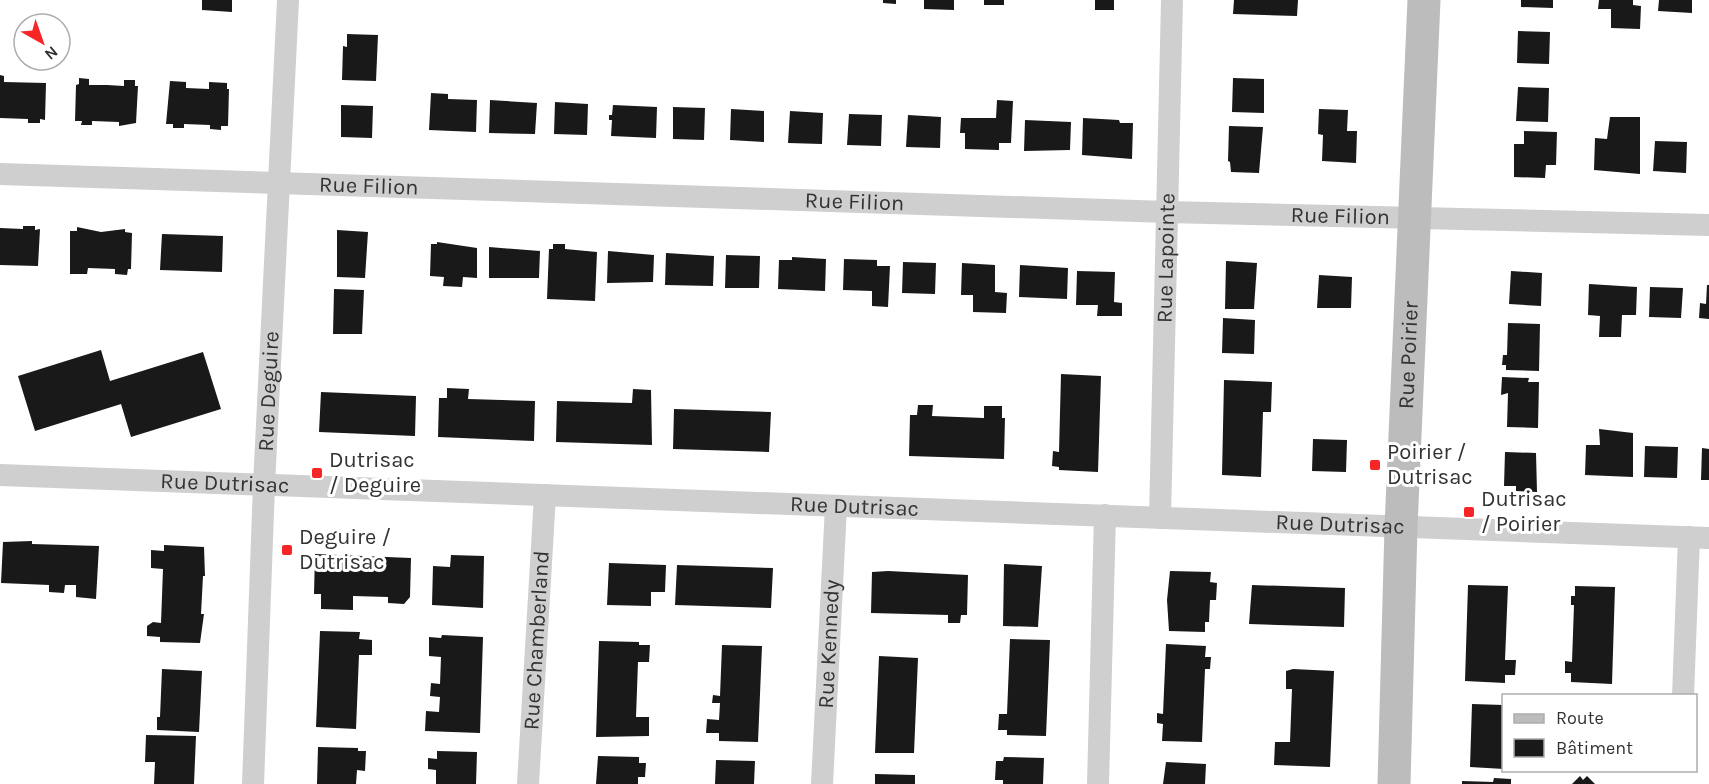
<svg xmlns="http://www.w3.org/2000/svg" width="1709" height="784" viewBox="0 0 1709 784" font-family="Karla,sans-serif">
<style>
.building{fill:#191919}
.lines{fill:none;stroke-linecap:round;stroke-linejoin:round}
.street{stroke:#cfcfcf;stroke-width:22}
.secondary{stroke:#bcbcbc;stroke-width:33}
.poi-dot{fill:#f72626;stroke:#fff;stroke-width:2}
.labels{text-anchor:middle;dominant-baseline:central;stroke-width:6;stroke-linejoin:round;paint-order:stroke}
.street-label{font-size:22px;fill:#323232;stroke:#fff}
.poi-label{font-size:22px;fill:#323232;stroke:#fff;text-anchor:start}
</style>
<rect width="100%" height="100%" fill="#fff"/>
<path class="building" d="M 202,0 L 232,0 L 232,12 L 202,10 Z
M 883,0 L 896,0 L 896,4 L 883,3 Z
M 924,0 L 954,0 L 954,10 L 924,9 Z
M 984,0 L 1004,0 L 1004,5 L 984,5 Z
M 1095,0 L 1114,0 L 1114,10 L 1095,10 Z
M 1234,0 L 1298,0 L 1297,16 L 1233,14 Z
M 1521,0 L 1553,0 L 1553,8 L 1521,7 Z
M 1599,0 L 1633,0 L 1633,5 L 1641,6 L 1640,29 L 1611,28 L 1611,9 L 1598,9 Z
M 1659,0 L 1692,0 L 1692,13 L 1658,11 Z
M 1518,31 L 1550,32 L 1549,64 L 1517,63 Z
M 347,34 L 378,35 L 376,81 L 342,80 L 343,46 L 347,47 Z
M 0,75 L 4,76 L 4,82 L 46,83 L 45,120 L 40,119 L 40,123 L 28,123 L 28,119 L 0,118 Z
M 79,78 L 89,79 L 89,85 L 107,85 L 124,86 L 124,80 L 135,80 L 135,86 L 138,86 L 136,123 L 119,126 L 119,122 L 92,121 L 92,125 L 81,125 L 82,121 L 75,121 L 76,85 L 79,84 Z
M 1233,78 L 1264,79 L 1264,113 L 1232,112 Z
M 170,81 L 186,82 L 186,88 L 209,89 L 209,82 L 227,83 L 227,89 L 229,89 L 228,126 L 221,126 L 221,130 L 210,129 L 210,125 L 184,124 L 184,128 L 173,128 L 173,124 L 166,124 Z
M 1518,87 L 1549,88 L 1548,122 L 1516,121 Z
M 431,93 L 448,94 L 448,99 L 477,100 L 476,132 L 429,130 Z
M 490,100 L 537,103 L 535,134 L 489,133 Z
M 997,100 L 1013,101 L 1011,143 L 999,143 L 999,150 L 965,149 L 965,133 L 960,133 L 961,118 L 996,118 Z
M 555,102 L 588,104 L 587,135 L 554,134 Z
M 341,105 L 373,106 L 372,138 L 341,137 Z
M 613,105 L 657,107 L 656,138 L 611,136 L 612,120 L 609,120 L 609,115 L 612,115 Z
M 673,107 L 705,108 L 704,140 L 673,139 Z
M 731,109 L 764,111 L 764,142 L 730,140 Z
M 1319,109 L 1348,110 L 1347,131 L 1357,131 L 1356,163 L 1322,161 L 1323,135 L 1318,134 Z
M 790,111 L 823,113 L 822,144 L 788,143 Z
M 849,114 L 882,115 L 881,146 L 847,145 Z
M 908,115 L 941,117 L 940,148 L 906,147 Z
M 1610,117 L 1640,117 L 1640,174 L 1594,170 L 1595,138 L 1607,139 Z
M 1083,118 L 1119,120 L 1120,123 L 1133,123 L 1132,159 L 1082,155 Z
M 1025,120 L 1071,122 L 1070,150 L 1024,151 Z
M 1229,126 L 1263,127 L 1259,173 L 1231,172 L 1230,162 L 1228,161 Z
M 1524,131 L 1557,132 L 1556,165 L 1546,165 L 1545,178 L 1514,177 L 1514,144 L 1524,144 Z
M 1655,141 L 1687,142 L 1686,173 L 1653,171 Z
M 23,226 L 35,226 L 35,230 L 40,229 L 38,266 L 0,265 L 0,228 L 23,229 Z
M 77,227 L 101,232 L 125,229 L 125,232 L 132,233 L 131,269 L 128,269 L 127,275 L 115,274 L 115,269 L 88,268 L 87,274 L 70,274 L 70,231 L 77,231 Z
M 337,230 L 368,232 L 365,278 L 337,277 Z
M 162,234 L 223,236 L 222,272 L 160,270 Z
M 437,242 L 477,248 L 477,278 L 463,277 L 462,287 L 443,286 L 444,277 L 430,276 L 431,244 L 437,244 Z
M 553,244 L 565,244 L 565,249 L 597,252 L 595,301 L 547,299 L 549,249 L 553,249 Z
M 489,247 L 540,251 L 539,278 L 489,278 Z
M 608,251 L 654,255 L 653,282 L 607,283 Z
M 666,253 L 714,256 L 713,286 L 665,285 Z
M 726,255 L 760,256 L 759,288 L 725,288 Z
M 792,257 L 826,259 L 825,291 L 778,289 L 779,260 L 792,260 Z
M 844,259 L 877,260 L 877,266 L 890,266 L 888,307 L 872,306 L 872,291 L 843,290 Z
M 1226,261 L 1257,263 L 1254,309 L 1225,309 Z
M 903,262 L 936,263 L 935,294 L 902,293 Z
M 962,263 L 995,265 L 995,292 L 1007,293 L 1006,313 L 973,312 L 973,295 L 961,295 Z
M 1020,265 L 1068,268 L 1067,299 L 1019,297 Z
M 1077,271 L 1115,272 L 1114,302 L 1122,303 L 1122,316 L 1097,316 L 1098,305 L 1076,305 Z
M 1511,271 L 1542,273 L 1541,306 L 1509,304 Z
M 1319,275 L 1352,277 L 1351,308 L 1317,308 Z
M 1589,284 L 1637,287 L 1636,315 L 1622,315 L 1621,337 L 1599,337 L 1600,316 L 1588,315 Z
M 1707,285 L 1709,285 L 1709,319 L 1699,318 L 1700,303 L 1706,304 Z
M 1650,287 L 1683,288 L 1681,318 L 1649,317 Z
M 334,289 L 364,290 L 362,334 L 333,334 Z
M 1223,318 L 1255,320 L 1254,354 L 1222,353 Z
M 1508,323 L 1540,324 L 1539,371 L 1506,370 L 1506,365 L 1502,365 L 1503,355 L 1507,355 Z
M 101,350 L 110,381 L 203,352 L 221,409 L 131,437 L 121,404 L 35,431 L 18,376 Z
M 1061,374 L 1101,376 L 1098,472 L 1059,470 L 1059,467 L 1052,466 L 1053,451 L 1059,452 Z
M 1502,377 L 1529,378 L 1528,382 L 1539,382 L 1538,428 L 1507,427 L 1508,393 L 1501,395 Z
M 1224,380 L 1272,382 L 1271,412 L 1263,412 L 1261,477 L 1222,475 Z
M 447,388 L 469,389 L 468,399 L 535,401 L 534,441 L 438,437 L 439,398 L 447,398 Z
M 633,389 L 651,390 L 652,445 L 556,442 L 557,401 L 632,403 Z
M 321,392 L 416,396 L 415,436 L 319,432 Z
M 918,405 L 933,405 L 932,416 L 984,418 L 984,406 L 1002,406 L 1002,418 L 1005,418 L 1004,459 L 909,456 L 910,415 L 917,415 Z
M 674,409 L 771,412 L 769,452 L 673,449 Z
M 1599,429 L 1633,433 L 1633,477 L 1585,475 L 1586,445 L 1600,445 Z
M 1313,439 L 1347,440 L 1346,472 L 1312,471 Z
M 1645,446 L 1678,447 L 1677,478 L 1644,477 Z
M 1702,448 L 1709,449 L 1709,480 L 1701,480 Z
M 1505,452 L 1536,453 L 1537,492 L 1516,491 L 1516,486 L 1504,486 Z
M 32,541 L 32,544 L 99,546 L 96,599 L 76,597 L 76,585 L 65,585 L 64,593 L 49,592 L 49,585 L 1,583 L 3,542 Z
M 164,545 L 204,547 L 205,576 L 203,576 L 201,614 L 204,614 L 200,643 L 160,642 L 160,637 L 147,636 L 147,626 L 153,622 L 161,623 L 163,569 L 151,568 L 151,550 L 164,551 Z
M 315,554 L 411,558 L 410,597 L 404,604 L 388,603 L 388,597 L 353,596 L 353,610 L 321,609 L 321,594 L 314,594 Z
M 451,555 L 484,556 L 483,608 L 432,605 L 433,566 L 450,567 Z
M 609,563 L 666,565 L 665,592 L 651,592 L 651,606 L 607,605 Z
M 1004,564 L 1042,566 L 1038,627 L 1003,626 Z
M 677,565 L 773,568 L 771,608 L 675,605 Z
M 888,571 L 968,575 L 967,615 L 961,615 L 960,623 L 948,623 L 948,615 L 871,613 L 872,572 Z
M 1170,571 L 1211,572 L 1210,582 L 1217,583 L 1216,600 L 1210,600 L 1209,622 L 1205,622 L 1205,632 L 1169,631 L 1167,600 Z
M 1252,585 L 1345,588 L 1344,627 L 1249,624 Z
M 1468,585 L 1508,586 L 1505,660 L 1516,660 L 1515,675 L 1505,675 L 1505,683 L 1465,681 Z
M 1575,586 L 1615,587 L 1612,684 L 1571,682 L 1571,673 L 1565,673 L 1565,661 L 1572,662 L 1574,605 L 1571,605 L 1571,596 L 1575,596 Z
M 320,631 L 360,632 L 359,639 L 372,640 L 372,655 L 359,655 L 356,729 L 316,727 Z
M 442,635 L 483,637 L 480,733 L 425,731 L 426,711 L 439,712 L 440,697 L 430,696 L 431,683 L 440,684 L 441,657 L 429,656 L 429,637 L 441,638 Z
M 1010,639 L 1050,640 L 1046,736 L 1007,735 L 1007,730 L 998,730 L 999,714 L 1007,714 Z
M 599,641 L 639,642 L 639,645 L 650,645 L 649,662 L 638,662 L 636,717 L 649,717 L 649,736 L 596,737 Z
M 1166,644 L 1206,646 L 1205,657 L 1211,657 L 1210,669 L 1205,669 L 1202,742 L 1162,741 L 1163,724 L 1157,723 L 1157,713 L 1163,714 Z
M 722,645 L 762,646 L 758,742 L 719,741 L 719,733 L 706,733 L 707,719 L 719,720 L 720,703 L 712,703 L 713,695 L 720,696 Z
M 879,656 L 918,658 L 914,753 L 875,753 Z
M 162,669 L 202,671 L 199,732 L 157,730 L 157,717 L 160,717 Z
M 1293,669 L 1334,671 L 1330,767 L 1274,765 L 1275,742 L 1290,742 L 1292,689 L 1286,689 L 1286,671 Z
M 1472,704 L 1504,705 L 1504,769 L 1470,767 Z
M 146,735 L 196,736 L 194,784 L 154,784 L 155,762 L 145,762 Z
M 318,747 L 358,748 L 358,751 L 366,751 L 365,771 L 357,770 L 356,784 L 317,784 Z
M 437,751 L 477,752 L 476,784 L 436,784 L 436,770 L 428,769 L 428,758 L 437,759 Z
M 598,756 L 639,757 L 639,763 L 646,763 L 645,777 L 638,777 L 638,784 L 596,784 Z
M 1004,757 L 1044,758 L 1043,784 L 1003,784 L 1003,780 L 995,780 L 996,761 L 1003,761 Z
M 716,760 L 755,761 L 754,784 L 715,784 Z
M 1166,762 L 1206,764 L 1205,784 L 1163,784 Z
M 875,774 L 915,775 L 915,784 L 875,784 Z
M 1580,776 L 1583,780 L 1587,776 L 1595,784 L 1572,784 Z
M 1494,778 L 1511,779 L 1511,784 L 1462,784 L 1462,781 L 1493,782 Z"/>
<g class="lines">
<g class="street">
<path id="s1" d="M 0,174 L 1167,212 L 1709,225"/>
<path id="s2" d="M 0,475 L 1709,538"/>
<path id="s3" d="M 1160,518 L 1172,0"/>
<path d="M 1683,696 L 1689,537"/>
<path id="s4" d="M 253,784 L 264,485 L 288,0"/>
<path id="s5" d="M 528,784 L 545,495"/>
<path id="s6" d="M 822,784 L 836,506"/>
<path d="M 1098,784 L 1105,515"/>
</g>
<path class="secondary" id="s7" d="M 1394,784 L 1401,527 L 1424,0"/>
</g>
<g class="poi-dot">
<rect x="1369" y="459" width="12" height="12" rx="3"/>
<rect x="311" y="467" width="12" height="12" rx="3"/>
<rect x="1463" y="506" width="12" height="12" rx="3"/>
<rect x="281" y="544" width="12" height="12" rx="3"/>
</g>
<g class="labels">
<g class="street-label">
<text stroke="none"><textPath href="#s1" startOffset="369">Rue Filion</textPath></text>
<text stroke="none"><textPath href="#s1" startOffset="855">Rue Filion</textPath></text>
<text stroke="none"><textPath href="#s1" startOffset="1341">Rue Filion</textPath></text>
<text stroke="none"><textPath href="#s3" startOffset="260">Rue Lapointe</textPath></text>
<text stroke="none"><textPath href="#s7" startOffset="429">Rue Poirier</textPath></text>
<text stroke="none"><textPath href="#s4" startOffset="393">Rue Deguire</textPath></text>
<text stroke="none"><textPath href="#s2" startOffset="225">Rue Dutrisac</textPath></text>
<text stroke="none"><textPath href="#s2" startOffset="855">Rue Dutrisac</textPath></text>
<text stroke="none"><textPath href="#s2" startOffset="1341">Rue Dutrisac</textPath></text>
<text stroke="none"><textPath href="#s5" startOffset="144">Rue Chamberland</textPath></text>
<text stroke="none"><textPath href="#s6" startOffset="140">Rue Kennedy</textPath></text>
</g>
<g class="poi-label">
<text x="1387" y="452">Poirier /<tspan x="1387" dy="25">Dutrisac</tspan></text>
<text x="329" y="460">Dutrisac<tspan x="329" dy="25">/ Deguire</tspan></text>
<text x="1481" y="499">Dutrisac<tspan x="1481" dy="25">/ Poirier</tspan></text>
<text x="299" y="537">Deguire /<tspan x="299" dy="25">Dutrisac</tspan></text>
</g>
</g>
<rect x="1502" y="694" width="195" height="78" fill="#ffffff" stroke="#adadad" stroke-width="1.5"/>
<rect x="1514" y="714" width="30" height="9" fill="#bcbcbc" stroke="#adadad" stroke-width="1.5"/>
<text x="1556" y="724" font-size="18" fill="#323232">Route</text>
<rect x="1514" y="739" width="30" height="18" fill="#191919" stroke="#adadad" stroke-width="1.5"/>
<text x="1556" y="754" font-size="18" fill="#323232">Bâtiment</text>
<g transform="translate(42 42) rotate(140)"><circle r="28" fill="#ffffff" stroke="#adadad" stroke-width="1.5"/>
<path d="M0-4.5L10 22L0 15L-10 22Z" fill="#f72626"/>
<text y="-9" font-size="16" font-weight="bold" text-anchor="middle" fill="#323232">N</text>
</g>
</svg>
